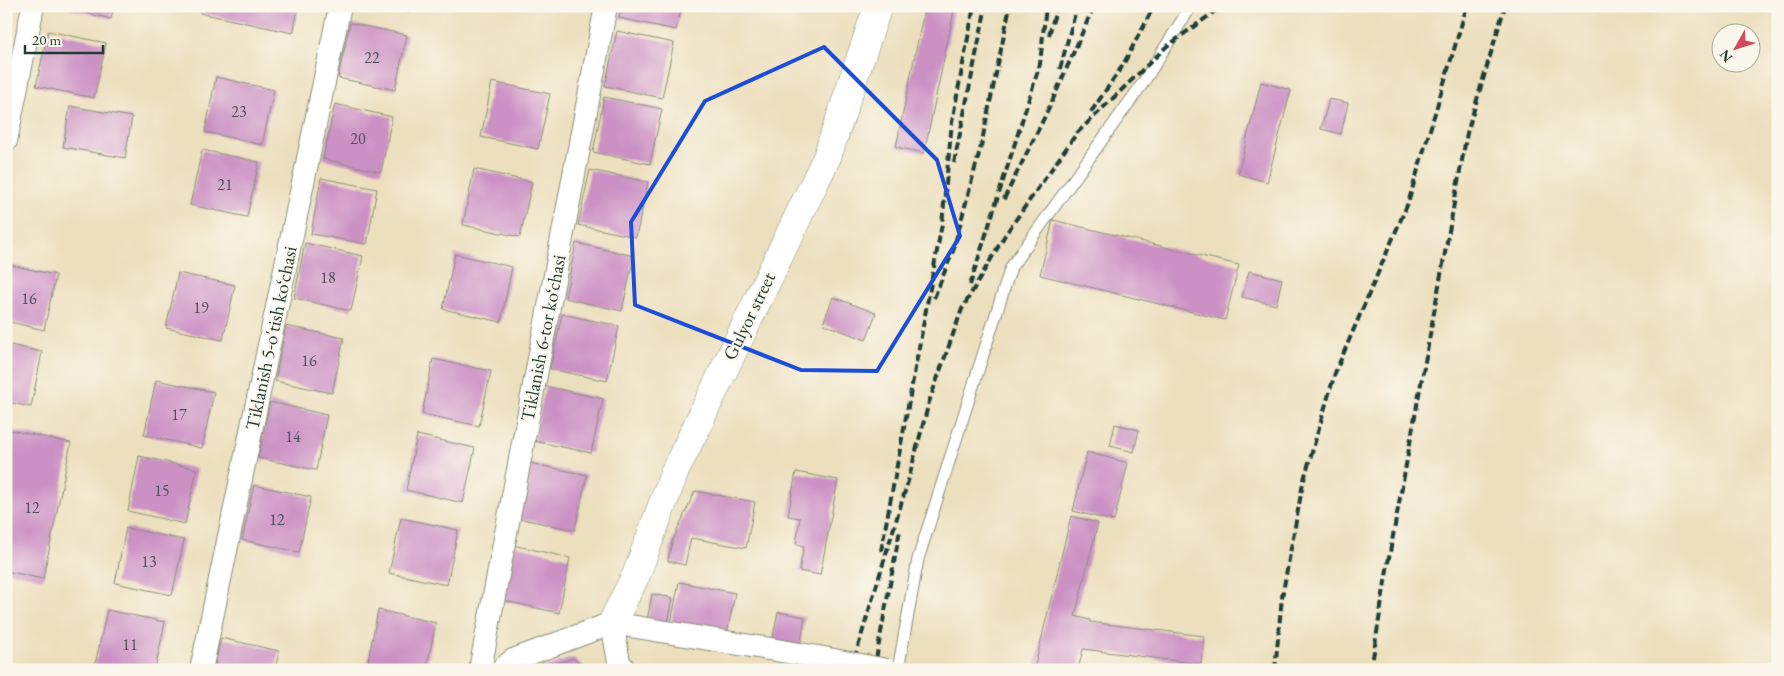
<svg xmlns="http://www.w3.org/2000/svg" width="1784" height="676" viewBox="0 0 1784 676" font-family="'EB Garamond',serif">
<style>
.building{fill:#cb90c4}
.lines{fill:none;stroke-linecap:round;stroke-linejoin:round}
.lane-casing{stroke:#868e78;stroke-width:13}
.street-casing{stroke:#868e78;stroke-width:24}
.secondary-casing{stroke:#868e78;stroke-width:29}
.lane{stroke:#fff;stroke-width:11}
.street{stroke:#fff;stroke-width:22}
.secondary{stroke:#fff;stroke-width:28}
.rail{stroke:#1f3d34;stroke-width:4;stroke-dasharray:8 4;stroke-linecap:butt}
.street-bridge-casing{stroke:#868e78;stroke-width:24;stroke-linecap:butt}
.street-bridge{stroke:#fff;stroke-width:22}
.marked{fill:none;stroke:#1d4ed8;stroke-width:4;stroke-linejoin:round}
.labels{text-anchor:middle;dominant-baseline:central;stroke-width:4;stroke-linejoin:round;paint-order:stroke}
.number-label{font-size:16px;fill:#4a5258}
.street-label{font-size:19px;fill:#1f3d34;stroke:#fbf7ec}
</style>
<rect width="100%" height="100%" fill="#fbf7ec"/>
<filter id="ink" filterUnits="userSpaceOnUse"><feTurbulence type="fractalNoise" baseFrequency=".02" numOctaves="2"/><feDisplacementMap in="SourceGraphic" scale="10" xChannelSelector="R" yChannelSelector="G"/><feConvolveMatrix kernelMatrix="1 2 1 2 8 2 1 2 1" color-interpolation-filters="sRGB"/></filter>
<filter id="wash" filterUnits="userSpaceOnUse"><feTurbulence type="fractalNoise" baseFrequency=".0096" numOctaves="4" result="noise"/><feDisplacementMap in="SourceGraphic" scale="20" xChannelSelector="R" yChannelSelector="G"/><feGaussianBlur stdDeviation="1.12" result="paint"/><feColorMatrix in="noise" values="0 0 0 0 0 0 0 0 0 0 0 0 0 0 0 0 0 1.4 0 .05"/><feComposite in="paint" operator="in"/></filter>
<g filter="url(#wash)">
<rect width="100%" height="100%" fill="#ecdfbd"/>
<g id="blocks">
<path class="building" d="M 57,6 L 114,6 L 111,19 Z
M 201,6 L 299,6 L 293,33 L 200,13 Z
M 388,6 L 411,6 L 410,12 Z
M 621,6 L 682,6 L 676,30 L 619,18 Z
M 925,6 L 955,6 L 924,153 L 896,147 Z
M 350,23 L 407,35 L 395,90 L 338,78 Z
M 48,31 L 106,43 L 94,98 L 36,86 Z
M 617,31 L 674,43 L 662,98 L 605,86 Z
M 216,77 L 274,90 L 262,145 L 205,132 Z
M 492,82 L 550,94 L 538,149 L 481,137 Z
M 1261,82 L 1291,90 L 1267,182 L 1238,174 Z
M 604,97 L 662,109 L 650,164 L 593,152 Z
M 1329,99 L 1348,103 L 1341,134 L 1321,129 Z
M 335,104 L 392,117 L 381,172 L 323,159 Z
M 70,106 L 132,117 L 125,158 L 63,147 Z
M 202,150 L 259,162 L 247,217 L 190,205 Z
M 474,169 L 532,182 L 520,237 L 463,225 Z
M 590,170 L 648,182 L 636,237 L 578,225 Z
M 321,178 L 377,189 L 367,244 L 311,234 Z
M 1053,220 L 1239,265 L 1225,320 L 1040,275 Z
M 305,243 L 363,256 L 351,311 L 294,298 Z
M 576,243 L 634,256 L 622,311 L 565,298 Z
M 455,254 L 512,267 L 501,322 L 443,309 Z
M 6,264 L 56,275 L 44,330 L 6,321 Z
M 1249,271 L 1282,279 L 1276,305 L 1242,297 Z
M 178,273 L 235,285 L 223,340 L 166,328 Z
M 833,297 L 876,313 L 866,340 L 823,324 Z
M 562,314 L 619,326 L 607,381 L 550,369 Z
M 286,326 L 344,338 L 332,393 L 275,381 Z
M 6,344 L 42,352 L 31,407 L 6,402 Z
M 433,359 L 491,371 L 479,426 L 422,414 Z
M 156,380 L 214,392 L 202,448 L 144,435 Z
M 545,386 L 603,399 L 591,453 L 534,441 Z
M 270,402 L 327,415 L 316,470 L 258,458 Z
M 1115,424 L 1139,430 L 1134,452 L 1110,446 Z
M 6,429 L 71,443 L 43,579 L 6,571 Z
M 417,435 L 475,448 L 463,503 L 406,490 Z
M 1087,452 L 1128,463 L 1114,521 L 1073,511 Z
M 139,456 L 197,469 L 185,524 L 128,511 Z
M 529,463 L 587,475 L 575,530 L 517,518 Z
M 796,472 L 838,480 L 820,575 L 799,571 L 804,546 L 796,544 L 800,518 L 788,516 Z
M 254,485 L 311,497 L 299,552 L 242,540 Z
M 695,491 L 755,502 L 746,548 L 691,538 L 685,565 L 668,561 L 672,542 Z
M 1071,516 L 1098,523 L 1075,616 L 1090,620 L 1090,622 L 1204,636 L 1201,664 L 1083,649 L 1078,670 L 1034,670 Z
M 401,518 L 458,530 L 447,585 L 389,573 Z
M 126,528 L 184,540 L 172,595 L 115,583 Z
M 513,545 L 570,558 L 559,613 L 501,600 Z
M 679,582 L 735,593 L 726,639 L 670,628 Z
M 652,594 L 673,598 L 668,624 L 647,620 Z
M 107,610 L 165,622 L 155,670 L 117,670 L 95,665 Z
M 378,610 L 436,623 L 426,670 L 386,670 L 367,666 Z
M 778,612 L 805,617 L 799,652 L 771,647 Z
M 221,638 L 279,651 L 275,670 L 214,670 Z
M 573,658 L 588,670 L 539,670 L 539,669 Z"/>
</g>
</g>
<g filter="url(#ink)">
<use href="#blocks" fill-opacity="0" stroke="#868e78" stroke-width="1"/>
<g class="lines">
<g class="lane-casing">
<path id="lane" d="M 898,670 L 918,559 L 1011,267 L 1143,83 L 1191,6"/>
</g>
<g class="street-casing">
<path id="street" d="M 6,141 L 33,6
M 612,623 L 619,662 L 625,670
M 201,670 L 340,6
M 480,670 L 606,6
M 501,670 L 513,660 L 612,623 L 818,657"/>
</g>
<g class="secondary-casing">
<path id="secondary" d="M 612,623 L 636,575 L 675,471 L 827,157 L 878,6"/>
</g>
<use href="#lane" class="lane"/>
<use href="#street" class="street"/>
<use href="#secondary" class="secondary"/>
<path class="rail" d="M 1049,35 L 1057,6
M 1060,69 L 1077,6
M 1091,112 L 1123,65 L 1154,6
M 954,163 L 986,6
M 1004,199 L 1050,106 L 1094,6
M 970,285 L 1040,64 L 1046,6
M 934,298 L 953,251 L 981,146 L 1010,6
M 881,551 L 942,224 L 952,122 L 974,6
M 851,670 L 908,481 L 929,402 L 962,309 L 1005,235 L 1077,133 L 1166,47 L 1222,6
M 874,670 L 900,530
M 1275,670 L 1282,597 L 1303,483 L 1335,373 L 1408,203 L 1467,6
M 1371,670 L 1388,563 L 1467,133 L 1505,6"/>
<g class="street-bridge-casing">
<path id="street-bridge" d="M 818,657 L 887,670"/>
</g>
<use href="#street-bridge" class="street-bridge"/>
</g>
</g>
<path class="marked" d="M 824,47 L 937,160 L 960,236 L 877,371 L 801,370 L 635,305 L 631,222 L 705,101 Z"/>
<g class="labels">
<g class="number-label">
<text x="372" y="57">22</text>
<text x="239" y="111">23</text>
<text x="358" y="138">20</text>
<text x="225" y="184">21</text>
<text x="328" y="277">18</text>
<text x="29" y="298">16</text>
<text x="201" y="307">19</text>
<text x="309" y="360">16</text>
<text x="179" y="414">17</text>
<text x="293" y="436">14</text>
<text x="162" y="490">15</text>
<text x="32" y="507">12</text>
<text x="277" y="519">12</text>
<text x="149" y="561">13</text>
<text x="130" y="644">11</text>
</g>
<g class="street-label">
<text transform="translate(749 316) rotate(-64)">Gulyor street</text>
<text transform="translate(271 338) rotate(-78)">Tiklanish 5-o'tish ko‘chasi</text>
<text transform="translate(543 338) rotate(-79)">Tiklanish 6-tor ko‘chasi</text>
</g>
</g>
<rect width="1784" height="676" fill="none" stroke="#fbf7ec" stroke-width="25"/>
<g transform="translate(1736 48) rotate(231)"><circle r="24" fill="#fbf7ec" stroke="#a3ada2"/>
<path d="M0-4L9 19L0 12L-9 19Z" fill="#d1495b"/>
<text y="-8" font-size="14" font-weight="bold" text-anchor="middle" fill="#1f3d34">N</text>
</g>
<path d="M25 45v8h78v-8" fill="none" stroke="#1f3d34" stroke-width="2.5"/>
<text x="32" y="45" font-size="15" fill="#1f3d34" stroke="#fbf7ec" stroke-width="4" paint-order="stroke">20 m</text>
</svg>
